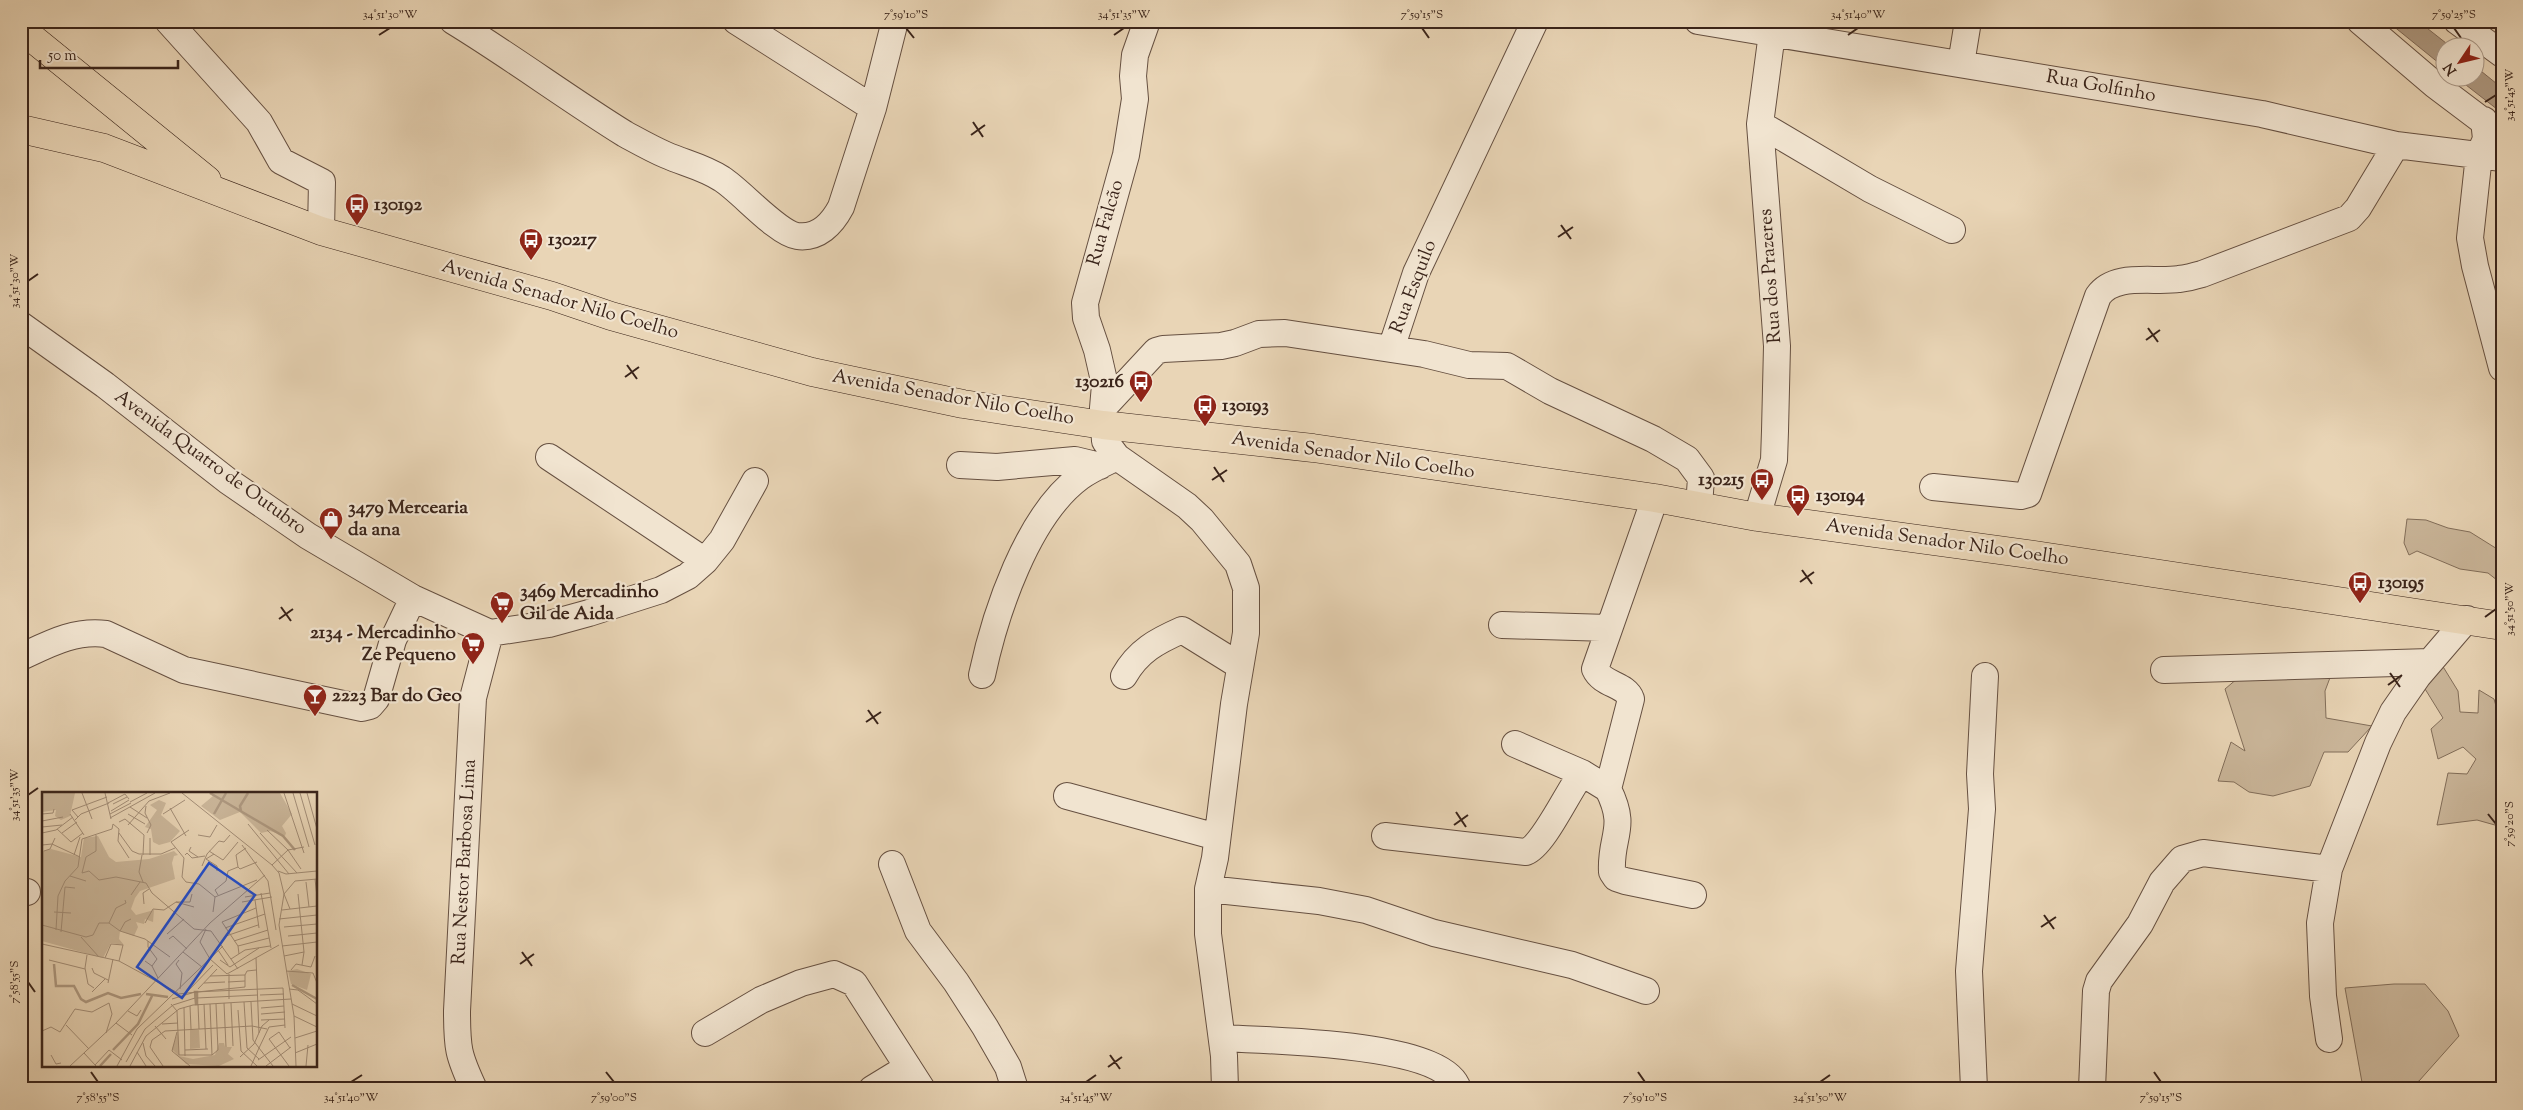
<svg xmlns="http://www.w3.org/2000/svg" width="2523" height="1110" viewBox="0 0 2523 1110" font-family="'Sorts Mill Goudy',serif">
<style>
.green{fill:#cbb79b;stroke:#826e5a}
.water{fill:#ae9981;stroke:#806a58}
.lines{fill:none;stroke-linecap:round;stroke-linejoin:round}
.minor-casing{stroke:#665041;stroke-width:28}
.major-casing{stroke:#3a241a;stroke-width:29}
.minor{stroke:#f1e4d0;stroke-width:26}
.major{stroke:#e9d5b6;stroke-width:28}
.ticks{fill:none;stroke:#3a241a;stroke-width:2}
.labels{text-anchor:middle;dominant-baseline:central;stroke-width:4.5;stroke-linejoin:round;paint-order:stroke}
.street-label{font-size:19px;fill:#3a241a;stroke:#f1e4d0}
.poi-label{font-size:19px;font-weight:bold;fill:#3a241a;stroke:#f1e4d0;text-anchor:start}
.inset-river{fill:none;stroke:#ae9981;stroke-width:2.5}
.inset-road{fill:none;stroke:#a38e78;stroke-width:1}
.view{fill:#1d4ed8;fill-opacity:0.15;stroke:#1d4ed8;stroke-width:2.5}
.inset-edge{fill:none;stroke:#3a241a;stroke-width:2.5}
.neatline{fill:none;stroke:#3a241a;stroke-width:2}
.ticks-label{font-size:12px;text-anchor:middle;fill:#3a241a}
</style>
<rect width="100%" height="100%" fill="#e9d5b6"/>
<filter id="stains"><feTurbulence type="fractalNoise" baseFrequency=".004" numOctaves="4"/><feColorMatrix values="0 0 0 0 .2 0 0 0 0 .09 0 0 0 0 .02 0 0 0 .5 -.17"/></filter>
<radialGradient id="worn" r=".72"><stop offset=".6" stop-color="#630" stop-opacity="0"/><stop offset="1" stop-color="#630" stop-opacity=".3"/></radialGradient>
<path class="green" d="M 2407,519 L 2426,520 L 2448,528 L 2470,532 L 2502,552 L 2502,584 L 2488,573 L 2460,569 L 2417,551 L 2409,555 L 2404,543 Z
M 2442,665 L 2458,691 L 2460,712 L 2478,713 L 2479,690 L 2494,699 L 2498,713 L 2502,715 L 2502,827 L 2477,820 L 2437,825 L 2448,773 L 2467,774 L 2476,759 L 2463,747 L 2438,759 L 2431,729 L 2443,718 L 2422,684 Z
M 2331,675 L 2325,691 L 2326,718 L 2372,726 L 2348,752 L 2324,752 L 2310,786 L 2273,796 L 2249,792 L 2234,782 L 2218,781 L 2231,742 L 2245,751 L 2225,689 L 2238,678 Z
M 2394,984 L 2425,984 L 2448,1011 L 2459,1036 L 2419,1081 L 2403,1089 L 2360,1089 L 2363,1088 L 2345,988 Z"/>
<path class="water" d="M 2387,21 L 2418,21 L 2451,47 L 2446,48 L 2445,68 Z
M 2476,67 L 2502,88 L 2502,113 L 2457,78 L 2476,78 Z"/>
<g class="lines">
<g class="minor-casing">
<path id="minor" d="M 168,21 L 259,122 L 281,161 L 322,182 L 321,231
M 453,21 C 512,57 567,98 625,134 C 638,141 652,149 666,155 C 684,163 704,167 722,179 C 741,191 777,233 797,236 C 818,239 832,224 841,207 L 873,108 L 895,21
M 736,21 L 873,108
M 1147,21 L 1135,55 L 1133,76 L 1135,99 L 1126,155 L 1085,303 L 1086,318 L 1097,350 L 1105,385 L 1103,408 L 1105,441 L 1117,457 L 1187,506 L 1202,520 L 1238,564 L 1246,588 L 1246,633 L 1234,704 L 1215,858 L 1208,889 L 1208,934 L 1224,1056 L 1225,1089
M 1698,21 L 2262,114 L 2396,145 L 2502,158
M 2360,21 L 2435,85 L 2496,131
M 2457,21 L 2502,54
M 1961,64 L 1968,21
M 2484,120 L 2486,139 L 2479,155 L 2470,238 L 2475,266 L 2502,368
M 1760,124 L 1870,189 L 1952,230
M 21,325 L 105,385 L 228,481 L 308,536 L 413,598 L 490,633 L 549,624 L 589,613 L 661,590 L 688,576 L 705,561 L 722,540 L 755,481
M 1391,349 L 1416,273 L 1535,21
M 1103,408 L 1156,351 L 1163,349 L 1221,346 L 1235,343 L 1259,334 L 1285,333 L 1424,354 L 1469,365 L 1507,366 L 1550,391 L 1653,439 L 1687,459 L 1701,478 L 1699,506
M 549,457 L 705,561
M 960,465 L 997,467 L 1075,460 L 1100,466
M 1933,487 L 2021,496 L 2028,494 L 2098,296 C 2115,272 2154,283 2179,279 C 2187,278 2195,276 2202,274 L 2349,218 L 2358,208 L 2396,145
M 1655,498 L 1595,669 C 1602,685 1626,684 1631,699 L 1608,789 C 1628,829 1610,835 1612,872 L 1616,878 L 1625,881 L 1693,895
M 1757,517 L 1774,460 L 1775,431 L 1777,346 L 1760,124 L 1772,33
M 1502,625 L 1609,628
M 21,657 C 49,644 74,630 106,634 L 184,670 L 362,708 L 370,706 L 376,699 L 393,640 L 413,598
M 2164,670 L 2430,662
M 982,675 C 995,614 1027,516 1080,477 C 1091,469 1105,463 1117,457
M 1124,676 C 1138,651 1157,641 1182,630 L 1240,666
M 1515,744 L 1582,773
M 1067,796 L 1217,837
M 1385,836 L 1526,852 C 1544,845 1568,791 1582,773 L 1608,789
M 892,864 L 918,931 L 956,982 L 985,1027 L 1008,1067 L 1015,1089
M 1208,889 L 1319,901 L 1366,910 L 1434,933 L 1572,965 L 1646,991
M 21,892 L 27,892
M 705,1033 L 761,1000 L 801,983 L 834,974 L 854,983 L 922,1089
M 1222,1038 C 1266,1041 1444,1041 1458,1089
M 2329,1039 L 2323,996 L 2320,923 L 2329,869 L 2378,743 L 2393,712 L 2418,676 L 2467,619
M 474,1089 C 458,1055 457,1048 457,1011 L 473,698 L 490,633
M 872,1089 L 908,1067
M 1974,1089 L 1969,971 L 1982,809 L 1980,774 L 1985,676
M 2092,1089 L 2096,991 L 2099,981 L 2140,924 L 2162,882 L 2182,859 L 2203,853 L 2329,869"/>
</g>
<g class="major-casing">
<path id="major" d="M 21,29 L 207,180
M 21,129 L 104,148 L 321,231 L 552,296 L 611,316 L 812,372 L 963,404 L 1103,425 L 1313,448 L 1655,498 L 1757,517 L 2028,554 L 2502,626"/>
</g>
<use href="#minor" class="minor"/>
<use href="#major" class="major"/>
</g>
<path class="ticks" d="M 906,28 L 914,38M 1422,28 L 1429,38M 2454,28 L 2461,38M 379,35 L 390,28M 1114,35 L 1124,28M 1848,35 L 1858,28M 2485,102 L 2496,95M 973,122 L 983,137M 971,135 L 985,125M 1561,225 L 1571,239M 1558,237 L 1573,227M 28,281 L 38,274M 2148,328 L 2158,342M 2146,340 L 2160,330M 627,365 L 637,379M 625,377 L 639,367M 1214,467 L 1224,482M 1212,480 L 1227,470M 1802,570 L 1812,584M 1800,582 L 1814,572M 281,607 L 291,621M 2485,617 L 2496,609M 279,619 L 293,609M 2390,673 L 2400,687M 2388,685 L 2402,675M 868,710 L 878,724M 866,722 L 881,712M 28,795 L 38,788M 1456,812 L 1466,827M 2488,814 L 2496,824M 1454,825 L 1468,815M 2044,915 L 2054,929M 2041,927 L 2056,917M 522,952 L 532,966M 520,964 L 534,954M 28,982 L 35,992M 1110,1055 L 1120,1069M 1108,1067 L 1122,1057M 91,1072 L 98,1082M 606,1072 L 614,1082M 1638,1072 L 1645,1082M 2154,1072 L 2161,1082M 351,1082 L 362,1075M 1086,1082 L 1096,1075M 1820,1082 L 1830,1075"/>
<defs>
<g id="bus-pin" transform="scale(1.25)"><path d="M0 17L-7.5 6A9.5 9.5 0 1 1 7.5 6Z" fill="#8f2418" stroke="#f1e4d0"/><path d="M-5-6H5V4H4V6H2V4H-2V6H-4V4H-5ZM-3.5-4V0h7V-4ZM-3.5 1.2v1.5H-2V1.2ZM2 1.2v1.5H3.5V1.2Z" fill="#fff"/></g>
<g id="shop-pin" transform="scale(1.25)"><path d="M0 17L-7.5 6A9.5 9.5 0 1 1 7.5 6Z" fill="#8f2418" stroke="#f1e4d0"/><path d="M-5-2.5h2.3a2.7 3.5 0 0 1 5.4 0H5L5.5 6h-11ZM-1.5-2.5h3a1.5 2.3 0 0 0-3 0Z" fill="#fff"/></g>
<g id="supermarket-pin" transform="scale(1.25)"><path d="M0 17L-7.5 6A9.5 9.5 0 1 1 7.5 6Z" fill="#8f2418" stroke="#f1e4d0"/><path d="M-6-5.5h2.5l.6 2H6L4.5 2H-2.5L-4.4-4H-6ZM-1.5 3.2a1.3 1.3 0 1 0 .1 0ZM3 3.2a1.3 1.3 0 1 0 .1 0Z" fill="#fff"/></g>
<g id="bar-pin" transform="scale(1.25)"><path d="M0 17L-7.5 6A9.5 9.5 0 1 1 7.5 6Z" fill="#8f2418" stroke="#f1e4d0"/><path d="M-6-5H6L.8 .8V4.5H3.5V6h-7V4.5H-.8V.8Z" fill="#fff"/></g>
</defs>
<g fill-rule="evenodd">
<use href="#bus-pin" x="357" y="205"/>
<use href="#bus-pin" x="531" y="240"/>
<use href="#bus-pin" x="1141" y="382"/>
<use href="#bus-pin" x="1205" y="406"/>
<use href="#bus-pin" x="1762" y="480"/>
<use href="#bus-pin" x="1798" y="496"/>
<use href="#shop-pin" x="331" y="519"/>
<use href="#bus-pin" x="2360" y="583"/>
<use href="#supermarket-pin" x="502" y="603"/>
<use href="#supermarket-pin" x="473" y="644"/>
<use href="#bar-pin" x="315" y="696"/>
</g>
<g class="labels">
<g class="street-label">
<text transform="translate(2101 87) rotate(10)">Rua Golfinho</text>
<text transform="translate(1106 223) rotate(-74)">Rua Falcão</text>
<text transform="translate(1771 276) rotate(-94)">Rua dos Prazeres</text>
<text transform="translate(1414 287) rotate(-69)">Rua Esquilo</text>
<text transform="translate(560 300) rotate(16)">Avenida Senador Nilo Coelho</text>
<text transform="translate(953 398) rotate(10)">Avenida Senador Nilo Coelho</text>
<text transform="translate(1353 456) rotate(8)">Avenida Senador Nilo Coelho</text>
<text transform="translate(210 463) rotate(36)">Avenida Quatro de Outubro</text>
<text transform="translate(1947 543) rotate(8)">Avenida Senador Nilo Coelho</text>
<text transform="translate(465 862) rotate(-87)">Rua Nestor Barbosa Lima</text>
</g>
<g class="poi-label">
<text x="374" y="205">130192</text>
<text x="548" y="240">130217</text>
<text x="1124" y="382" text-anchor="end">130216</text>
<text x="1222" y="406">130193</text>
<text x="1744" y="480" text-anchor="end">130215</text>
<text x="1816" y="496">130194</text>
<text x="348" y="508">3479 Mercearia<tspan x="348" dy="22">da ana</tspan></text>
<text x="2378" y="583">130195</text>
<text x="520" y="592">3469 Mercadinho<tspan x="520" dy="22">Gil de Aida</tspan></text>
<text x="456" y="633" text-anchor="end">2134 - Mercadinho<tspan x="456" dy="22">Ze Pequeno</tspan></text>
<text x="332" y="696">2223 Bar do Geo</text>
</g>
</g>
<g transform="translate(42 792)">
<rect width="275" height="275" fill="#e9d5b6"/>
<path d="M 0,1 L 33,1 L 28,24 L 19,28 L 13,24 L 14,18 L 0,20 ZM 167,1 L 238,1 L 250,22 L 240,34 L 244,41 L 243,44 L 228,39 L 219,41 L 198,20 L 178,28 L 159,14 L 171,4 ZM 117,8 L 124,11 L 119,23 L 138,39 L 128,50 L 117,53 L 111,50 L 109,37 L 103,35 L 115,18 L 108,13 ZM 56,44 L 67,65 L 74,70 L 107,67 L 132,59 L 136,63 L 132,64 L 130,71 L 133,87 L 98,99 L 93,106 L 89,117 L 94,123 L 112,118 L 111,130 L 103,127 L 102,132 L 94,130 L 96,135 L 92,144 L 78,139 L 77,147 L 82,153 L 69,151 L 61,166 L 0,149 L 0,59 L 9,57 L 39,65 L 42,46 ZM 255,177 L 269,182 L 265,198 L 249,192 L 246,179 ZM 148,238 L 157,238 L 158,256 L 148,257 ZM 136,240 L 137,264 L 151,267 L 173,263 L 177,251 L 182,251 L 183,255 L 190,255 L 186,262 L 192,267 L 177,274 L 144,272 L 130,257 Z" fill="#cbb79b"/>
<path class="inset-river" d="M 168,1 L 241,44 L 253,58M 199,19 L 198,14 L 206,1M 172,22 L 184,1M 12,172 L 14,194 L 32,194 L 39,207 L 44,210 L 66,201 L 79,206 L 99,202M 250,193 L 275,207M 153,200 L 155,200 L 155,212 L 154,212 ZM 104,202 L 126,205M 71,258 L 96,232 L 110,204M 58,274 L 69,262"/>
<path class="inset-road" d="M 40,1 L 50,27M 63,1 L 69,27M 140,1 L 230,73 L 237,81 L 242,102 L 237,133 L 252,224 L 254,274M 242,1 L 262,61M 251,1 L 267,55M 258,1 L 273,53M 265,1 L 275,37M 88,10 L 105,1M 66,11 L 83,2 L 87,7M 71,12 L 85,5M 104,14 L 103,21 L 109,33 L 105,41M 88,15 L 105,26M 128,16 L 144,44M 69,19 L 87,8M 0,22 L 11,21 L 12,17M 28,22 L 42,43M 68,22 L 89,11M 86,22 L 103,32M 121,22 L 143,8M 36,25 L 30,18 L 65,5M 68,26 L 113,1M 33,28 L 39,22 L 67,11M 0,29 L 21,25M 77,30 L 83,27 L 102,43 L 101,63M 71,32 L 77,37 L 76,49 L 87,66M 206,32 L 247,82M 86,33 L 107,9 L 128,1M 0,35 L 20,33M 15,37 L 29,50 L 41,41M 147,38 L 129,50 L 142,66 L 140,85 L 144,90 L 157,92 L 173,105M 225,38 L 246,58 L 259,77M 0,41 L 14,38 L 31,25M 20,41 L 35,30M 77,41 L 90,59 L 97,62 L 119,62 L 133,56M 218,41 L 255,81M 54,43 L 54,59 L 44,65 L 40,81 L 47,79 L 57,88 L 74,85 L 104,91 L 110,101 L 152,137 L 169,139 L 196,177M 156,43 L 168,45 L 175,33M 40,47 L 70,37 L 71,32M 0,53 L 10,52 L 38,65M 200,53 L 226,89 L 234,138M 149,55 L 147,59 L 156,65M 2,59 L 8,57 L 13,46M 167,59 L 181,68 L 196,50M 172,62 L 164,67 L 175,74 L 175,79M 32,63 L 38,45M 100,63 L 97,80 L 101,90M 108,63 L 108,46M 143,63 L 145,61 L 150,66 L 163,64M 230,73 L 246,58 L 262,55M 160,74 L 165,62 L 177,49 L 182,50 L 188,43M 196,75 L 198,77 L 215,70M 236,79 L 244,82 L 275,79M 28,84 L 44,89M 273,87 L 275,105M 264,90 L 267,115M 219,101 L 229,156M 242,102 L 248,117M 242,102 L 253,89 L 275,87M 256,102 L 262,160 L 260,173M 89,103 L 98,90M 176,103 L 173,98 L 184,89 L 186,79 L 196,75 L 194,63 L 204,56M 203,105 L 228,101M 213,108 L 217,136M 134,110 L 152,115M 200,110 L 230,105M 102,112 L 101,101 L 107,97M 240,118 L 275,114M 12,120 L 29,121M 171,120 L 173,105 L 215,88M 237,127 L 275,123M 67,131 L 74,116 L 84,111 L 83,108M 103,131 L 111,117 L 122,118 L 134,110 L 148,110 L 150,102M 0,133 L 44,145 L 51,143 L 57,131 L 67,131 L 78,139 L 103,147 L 128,165M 242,135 L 275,132M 183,136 L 223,122M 164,137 L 158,150 L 168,167 L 185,182 L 237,153M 14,138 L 16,104 L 23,89 L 36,75 L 40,47M 78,139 L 83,130 L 89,127M 19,140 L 23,95 L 33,96M 125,142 L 142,127M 184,144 L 216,133M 246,144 L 275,141M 39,145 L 57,165M 127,147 L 131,144 L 145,157M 106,149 L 106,155 L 115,167 L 110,174M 192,149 L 226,138M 0,152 L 77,169 L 136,201M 196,154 L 227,146M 240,154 L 275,150M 176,158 L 186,173M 141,160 L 160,175M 197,162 L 196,154 L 180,130 L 214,116M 45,163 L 43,176 L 46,192 L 52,196M 242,164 L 262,160M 63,166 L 69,152 L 81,153 L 77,169M 214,166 L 217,241M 189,167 L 203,158 L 228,154M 7,168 L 43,177M 137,168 L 134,172 L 140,181 L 138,197M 178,168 L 188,175 L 217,156M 103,169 L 110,174 L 116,186M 50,176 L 52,181 L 66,188M 249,178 L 254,172 L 269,175 L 273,164M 244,179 L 271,181 L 275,191M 187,182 L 187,207M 168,184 L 203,183 L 205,179 L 214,178M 186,190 L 203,189M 66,191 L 71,167M 162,191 L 183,190M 156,197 L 175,177M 247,197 L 256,198 L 275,212M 146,199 L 171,173M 50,200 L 63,187M 136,202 L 203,195 L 203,183M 218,203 L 242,202M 155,206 L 216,203M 130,207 L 153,200 L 241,196 L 243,236M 202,210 L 205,256 L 217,267M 209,210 L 211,248 L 217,256 L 209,274M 182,211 L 184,255M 189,211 L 191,254M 129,212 L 135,219 L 137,263 L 170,263M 156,212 L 157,237M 162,212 L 164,257M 168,212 L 170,263M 250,212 L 275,224M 148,214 L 149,237M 142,216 L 143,264M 219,216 L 242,214M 196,218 L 199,259 L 215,274M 86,219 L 95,224 L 99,218M 219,222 L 243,220M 252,224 L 275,235M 219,228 L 243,227M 74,231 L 90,243M 120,232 L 136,231M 24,233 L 47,257M 113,234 L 124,247M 0,239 L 9,235 L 18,240 L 33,217 L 50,220 L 67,211 L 70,222 L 64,241M 135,240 L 130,259 L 148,274M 253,246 L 275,239M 101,251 L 104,264 L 113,274M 143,258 L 166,257M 95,260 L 104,274M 42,261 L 54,274M 253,261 L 275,252M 9,263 L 14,272 L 19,271M 170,263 L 176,258 L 174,212M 198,265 L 212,252 L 220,234 L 227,228M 216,268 L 249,245M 84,270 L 103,237 L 131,213 L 153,206M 53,273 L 67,258 L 80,268M 28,274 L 74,231 L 168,131 L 223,83M 75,274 L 95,237 L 181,154M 88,274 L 104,244 L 137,217 L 151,213 L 249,207M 121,274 L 108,255 L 110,248 L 123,239 L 210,234 L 225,237M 224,274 L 249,255M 231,274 L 217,256 L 227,235 L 243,233M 247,274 L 227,247 L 237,240 L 248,256M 264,274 L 266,253"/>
<path class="view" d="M 167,71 L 213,103 L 140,206 L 95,175 Z"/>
<rect width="275" height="275" class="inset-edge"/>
</g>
<rect width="2523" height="1110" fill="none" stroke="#e9d5b6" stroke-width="55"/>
<g transform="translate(2460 62) rotate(235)"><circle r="24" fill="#f1e4d0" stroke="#a89787"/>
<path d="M0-4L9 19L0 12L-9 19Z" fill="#8f2418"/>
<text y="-8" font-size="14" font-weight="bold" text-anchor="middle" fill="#3a241a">N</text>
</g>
<path d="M40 60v8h138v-8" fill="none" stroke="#3a241a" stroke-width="2.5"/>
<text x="48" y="60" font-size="15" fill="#3a241a" stroke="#f1e4d0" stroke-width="4" paint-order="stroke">50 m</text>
<rect x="28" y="28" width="2468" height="1054" class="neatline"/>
<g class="ticks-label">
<text x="390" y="18">34°51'30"W</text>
<text x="906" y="18">7°59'10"S</text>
<text x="1124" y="18">34°51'35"W</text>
<text x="1422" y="18">7°59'15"S</text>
<text x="1858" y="18">34°51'40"W</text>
<text x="2454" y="18">7°59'25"S</text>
<text transform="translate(2509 95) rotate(-90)" y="4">34°51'45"W</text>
<text transform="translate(14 281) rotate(-90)" y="4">34°51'30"W</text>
<text transform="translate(2509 609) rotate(-90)" y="4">34°51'50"W</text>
<text transform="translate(14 795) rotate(-90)" y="4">34°51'35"W</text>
<text transform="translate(2509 824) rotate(-90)" y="4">7°59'20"S</text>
<text transform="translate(14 982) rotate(-90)" y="4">7°58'55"S</text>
<text x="98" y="1101">7°58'55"S</text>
<text x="351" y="1101">34°51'40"W</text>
<text x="614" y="1101">7°59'00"S</text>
<text x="1086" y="1101">34°51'45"W</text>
<text x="1645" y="1101">7°59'10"S</text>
<text x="1820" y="1101">34°51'50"W</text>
<text x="2161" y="1101">7°59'15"S</text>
</g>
<rect width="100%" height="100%" filter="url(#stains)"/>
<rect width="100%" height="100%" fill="url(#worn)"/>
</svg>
